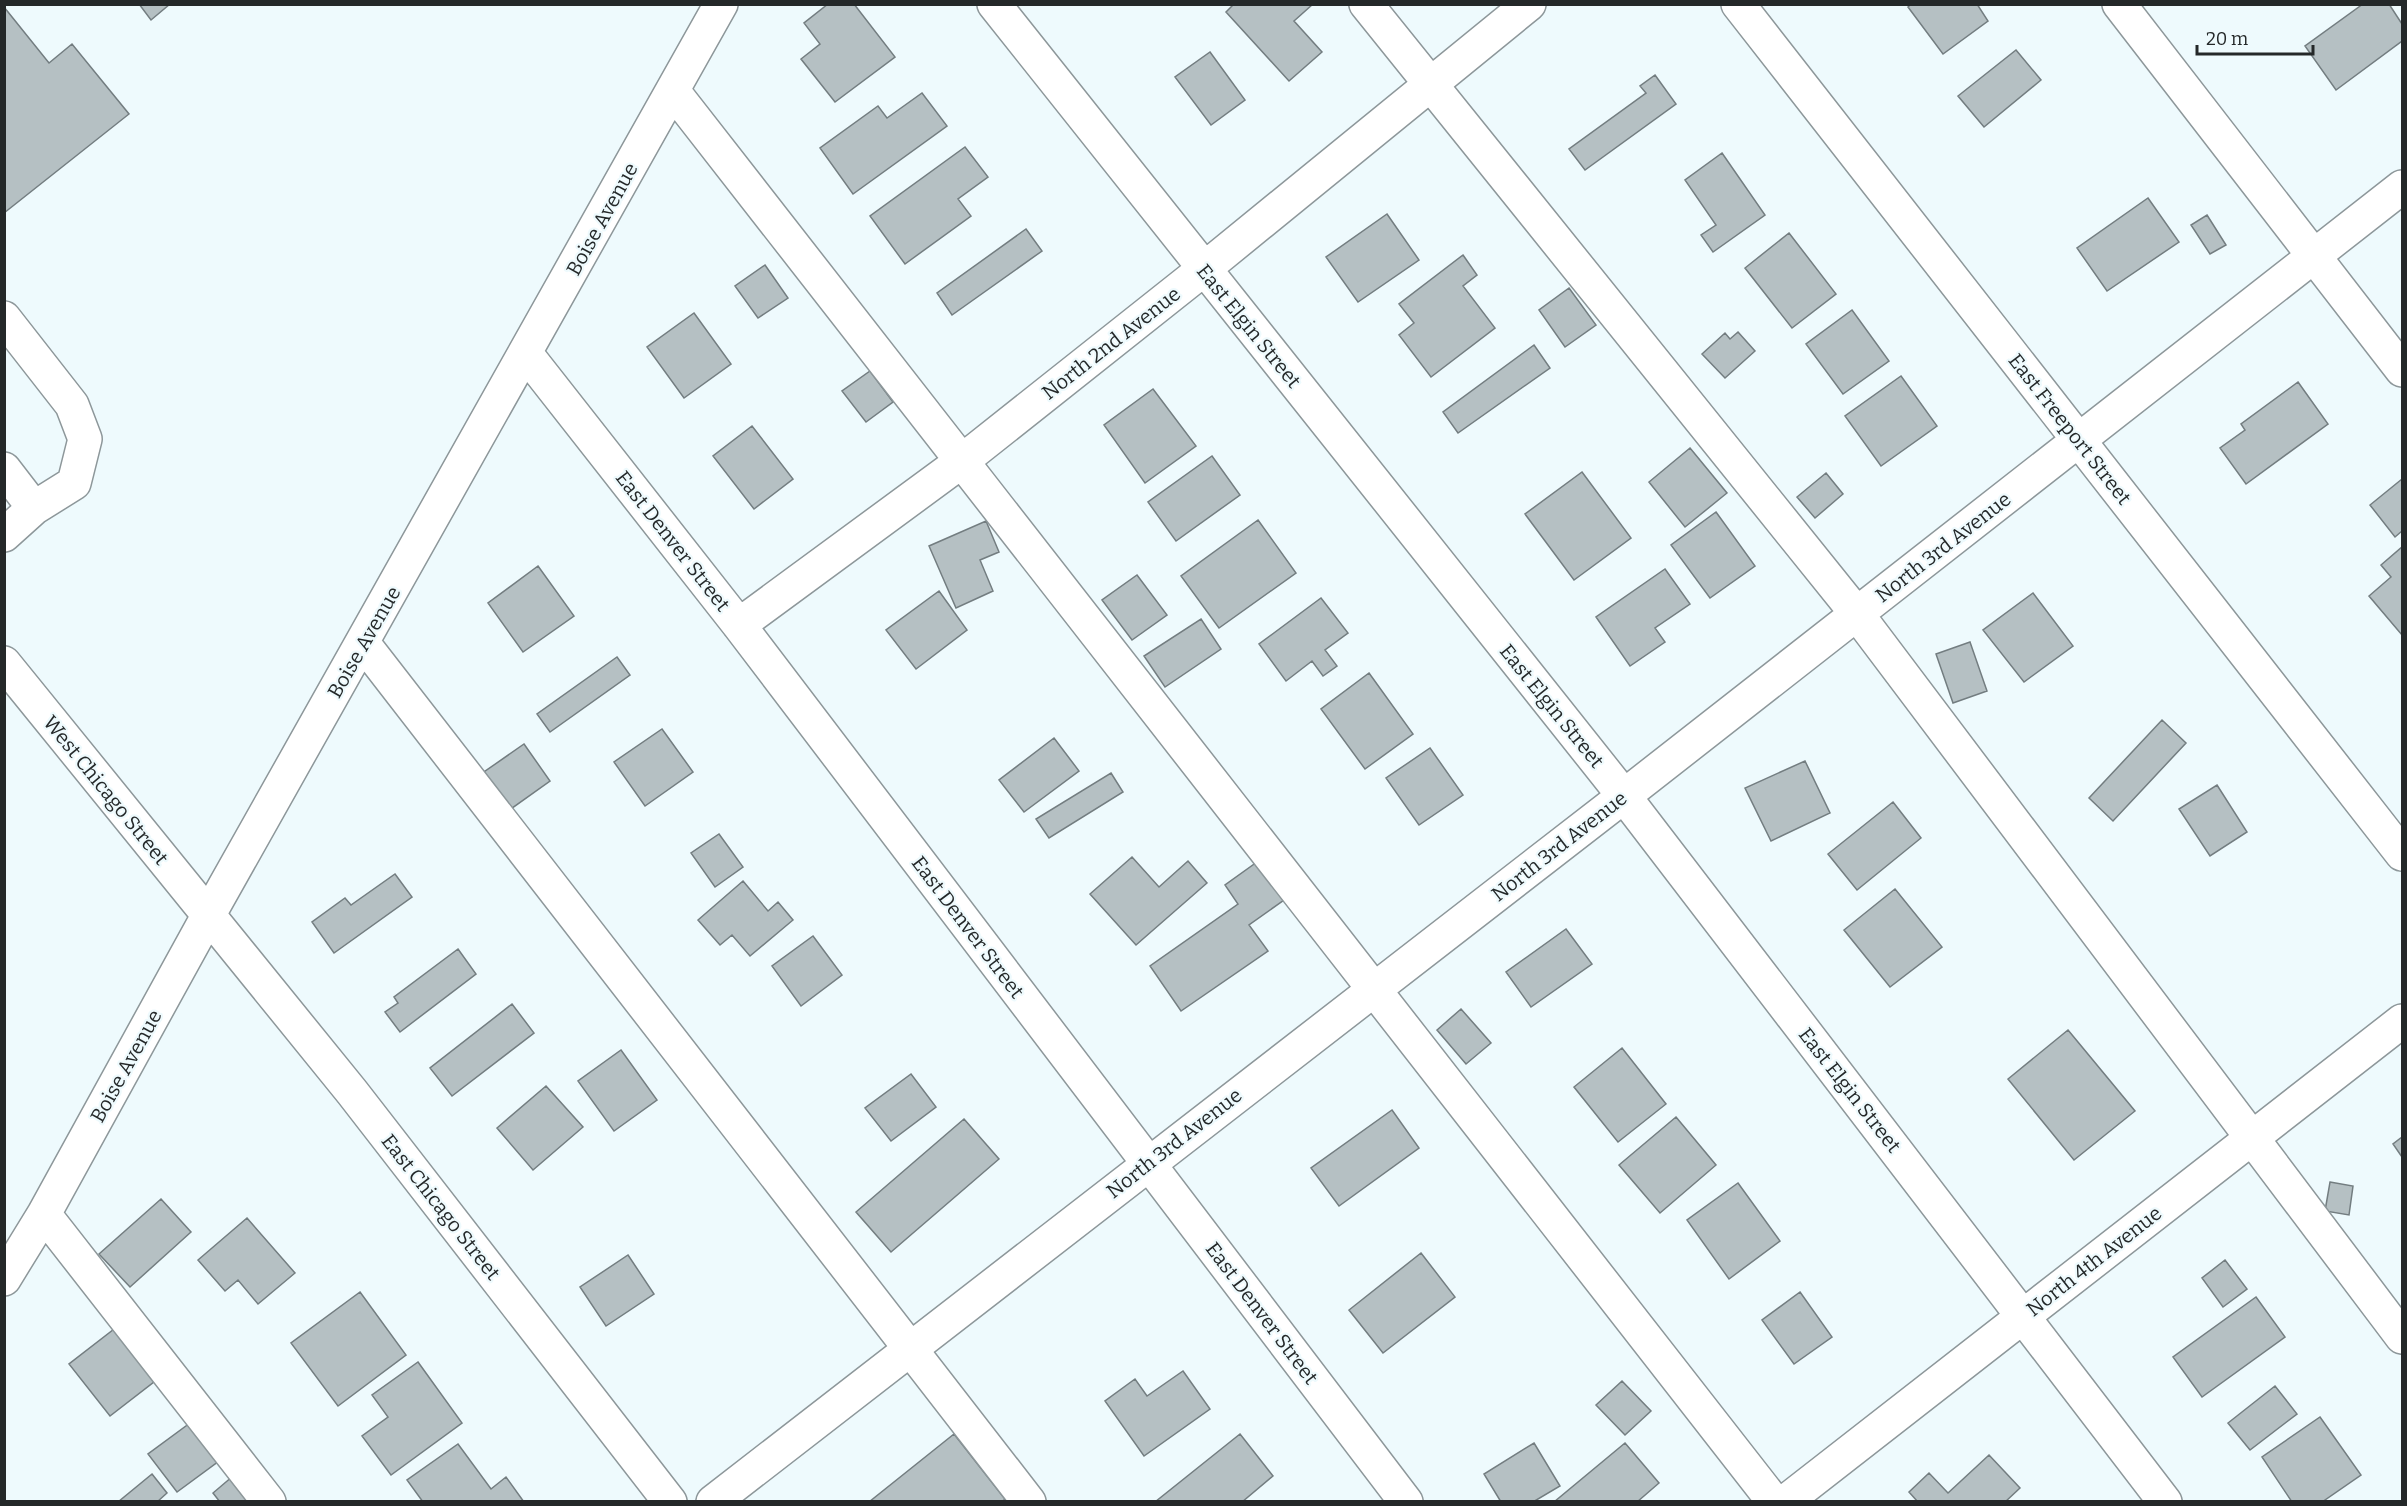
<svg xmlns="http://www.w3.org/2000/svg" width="2407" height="1506" viewBox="0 0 2407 1506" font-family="Bitter,serif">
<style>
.building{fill:#b5c0c3;stroke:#737d80;stroke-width:1.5}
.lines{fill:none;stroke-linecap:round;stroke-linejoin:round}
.minor-casing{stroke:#8d979a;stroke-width:36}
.minor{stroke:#fff;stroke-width:33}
.labels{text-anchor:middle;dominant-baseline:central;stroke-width:4.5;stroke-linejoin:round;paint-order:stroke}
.street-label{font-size:20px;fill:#242829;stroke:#eefafd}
</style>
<rect width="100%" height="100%" fill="#eefafd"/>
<path class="building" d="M 139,4 L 170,4 L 151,20 Z
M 828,4 L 854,4 L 895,57 L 835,102 L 801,59 L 820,44 L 804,23 Z
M 1234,4 L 1313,4 L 1294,21 L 1322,52 L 1289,81 L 1226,12 Z
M 1911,4 L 1977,4 L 1988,21 L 1943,54 L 1908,7 Z
M 2363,4 L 2389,4 L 2402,24 L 2402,41 L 2336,90 L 2305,46 Z
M 4,7 L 49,63 L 72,44 L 129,114 L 4,213 Z
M 2016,50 L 2041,80 L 1984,127 L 1958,96 Z
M 1210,52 L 1245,100 L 1211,125 L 1175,77 Z
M 1655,75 L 1676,104 L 1585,170 L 1569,149 L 1646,93 L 1640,86 Z
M 922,93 L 947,126 L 853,194 L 820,148 L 878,106 L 887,118 Z
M 965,147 L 988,177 L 958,199 L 971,216 L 905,264 L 870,216 Z
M 1722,153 L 1765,215 L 1713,252 L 1701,235 L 1716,225 L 1685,180 Z
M 2148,198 L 2179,242 L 2107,291 L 2077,248 Z
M 1387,214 L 1419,260 L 1358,302 L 1326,257 Z
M 2207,215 L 2226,245 L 2210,254 L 2191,225 Z
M 1026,229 L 1042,251 L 952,315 L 937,293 Z
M 1789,233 L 1836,294 L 1792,328 L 1745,268 Z
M 1463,255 L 1477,275 L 1463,286 L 1495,328 L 1431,377 L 1399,335 L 1414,323 L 1399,304 Z
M 765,265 L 788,298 L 758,318 L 735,286 Z
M 1569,288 L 1596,325 L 1565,347 L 1539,310 Z
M 1852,310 L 1889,361 L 1843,394 L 1806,344 Z
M 694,313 L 731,364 L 684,398 L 647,347 Z
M 1738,332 L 1755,351 L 1725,378 L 1702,354 L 1725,333 L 1730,339 Z
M 1534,345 L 1550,368 L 1458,433 L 1443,412 Z
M 870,371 L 893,402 L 866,422 L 842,391 Z
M 1901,376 L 1937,426 L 1881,466 L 1845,416 Z
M 2298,382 L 2328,424 L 2246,484 L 2220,448 L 2245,430 L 2241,424 Z
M 1153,389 L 1196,446 L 1145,483 L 1104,425 Z
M 752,426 L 793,479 L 754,509 L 713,456 Z
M 1690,448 L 1727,493 L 1685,527 L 1649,482 Z
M 1212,456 L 1240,495 L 1176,541 L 1148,502 Z
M 1582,472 L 1631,538 L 1574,580 L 1525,514 Z
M 1826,473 L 1843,494 L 1815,518 L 1797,497 Z
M 2402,479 L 2402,531 L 2395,537 L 2370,505 Z
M 1716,512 L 1755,566 L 1710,598 L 1671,545 Z
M 1258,520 L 1296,573 L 1219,628 L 1181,576 Z
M 986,521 L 999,552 L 980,560 L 993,591 L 956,608 L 929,546 Z
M 2402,547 L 2402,635 L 2369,596 L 2391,577 L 2381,565 Z
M 538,566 L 574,616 L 523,652 L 488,603 Z
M 1665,569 L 1690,604 L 1655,628 L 1665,642 L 1630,666 L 1596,617 Z
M 1137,575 L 1167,615 L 1132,640 L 1102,600 Z
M 939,591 L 967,630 L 916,669 L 886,630 Z
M 2033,593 L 2073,646 L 2024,682 L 1983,630 Z
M 1321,598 L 1348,633 L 1325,650 L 1337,666 L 1323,676 L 1312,661 L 1286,681 L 1259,644 Z
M 1201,619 L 1221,649 L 1165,687 L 1144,656 Z
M 1970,642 L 1987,691 L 1953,703 L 1936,654 Z
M 617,657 L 630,675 L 550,732 L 537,714 Z
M 1369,673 L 1413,734 L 1365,769 L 1321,709 Z
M 2162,720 L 2186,743 L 2113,821 L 2089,798 Z
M 662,729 L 693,772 L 645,806 L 614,762 Z
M 1054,738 L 1079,771 L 1024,812 L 999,780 Z
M 524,744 L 550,781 L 508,811 L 481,774 Z
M 1430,748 L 1463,795 L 1419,825 L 1386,778 Z
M 1805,761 L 1830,813 L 1771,841 L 1745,788 Z
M 1111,773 L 1123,792 L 1049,838 L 1036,819 Z
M 2217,785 L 2247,832 L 2210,856 L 2179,809 Z
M 1893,802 L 1921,838 L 1857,890 L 1828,854 Z
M 719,834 L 743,867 L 715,887 L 691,853 Z
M 1132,857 L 1159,887 L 1188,861 L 1207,883 L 1136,945 L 1090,894 Z
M 1257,862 L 1284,900 L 1249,925 L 1268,951 L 1181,1011 L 1150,966 L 1238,904 L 1225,885 Z
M 395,874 L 412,897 L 334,953 L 312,922 L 345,898 L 351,905 Z
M 743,881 L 768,911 L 778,902 L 793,920 L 750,956 L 732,935 L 720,945 L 698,920 Z
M 1895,889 L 1942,947 L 1890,987 L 1844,930 Z
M 1566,929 L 1592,964 L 1531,1007 L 1506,972 Z
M 813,936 L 842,975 L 801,1006 L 772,966 Z
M 458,949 L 476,974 L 400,1032 L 385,1012 L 398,1003 L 394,997 Z
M 512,1004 L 534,1033 L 452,1096 L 430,1068 Z
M 1461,1009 L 1491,1043 L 1466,1064 L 1437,1030 Z
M 2068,1030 L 2135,1111 L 2074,1160 L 2008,1079 Z
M 1622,1048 L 1666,1104 L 1618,1142 L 1574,1087 Z
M 621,1050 L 657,1100 L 614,1131 L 578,1081 Z
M 911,1074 L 936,1107 L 891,1141 L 865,1108 Z
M 546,1086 L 583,1127 L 533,1170 L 497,1128 Z
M 1392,1110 L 1419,1148 L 1339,1206 L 1311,1168 Z
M 1676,1117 L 1716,1165 L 1660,1213 L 1619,1165 Z
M 964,1119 L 999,1159 L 891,1252 L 856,1212 Z
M 2402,1137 L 2402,1157 L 2393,1144 Z
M 2330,1182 L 2353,1186 L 2349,1215 L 2325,1211 Z
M 1738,1183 L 1780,1241 L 1729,1279 L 1687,1220 Z
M 161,1199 L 191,1232 L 130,1287 L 99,1254 Z
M 247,1218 L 295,1273 L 258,1304 L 238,1280 L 225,1291 L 198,1260 Z
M 1421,1253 L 1455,1297 L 1383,1353 L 1349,1310 Z
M 628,1255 L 654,1294 L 606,1326 L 580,1287 Z
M 2225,1260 L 2247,1289 L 2223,1307 L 2202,1278 Z
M 360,1292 L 406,1355 L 338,1406 L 291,1343 Z
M 1800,1292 L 1832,1337 L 1794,1364 L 1762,1320 Z
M 2256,1297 L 2285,1337 L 2202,1397 L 2173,1357 Z
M 118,1326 L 159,1378 L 110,1416 L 69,1364 Z
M 418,1362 L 462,1423 L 391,1475 L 362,1436 L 388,1417 L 372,1395 Z
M 1183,1371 L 1210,1409 L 1144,1456 L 1105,1401 L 1135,1379 L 1147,1396 Z
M 1622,1381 L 1651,1411 L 1625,1435 L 1596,1405 Z
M 2275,1386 L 2297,1414 L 2250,1450 L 2228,1423 Z
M 2320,1417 L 2361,1475 L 2322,1502 L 2292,1502 L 2262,1457 Z
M 190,1423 L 219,1461 L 177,1492 L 148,1454 Z
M 954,1434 L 1005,1499 L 1002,1502 L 869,1502 Z
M 1240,1434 L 1273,1476 L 1242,1502 L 1155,1502 Z
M 1534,1443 L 1560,1486 L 1533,1502 L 1501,1502 L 1484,1474 Z
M 1625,1443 L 1659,1483 L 1637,1502 L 1554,1502 Z
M 458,1444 L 491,1489 L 506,1477 L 524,1502 L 423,1502 L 407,1480 Z
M 1989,1455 L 2020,1488 L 2005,1502 L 1918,1502 L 1909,1492 L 1929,1473 L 1948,1493 Z
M 152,1474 L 167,1493 L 157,1502 L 118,1502 Z
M 233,1476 L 255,1502 L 220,1502 L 213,1493 Z"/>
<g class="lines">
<g class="minor-casing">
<path id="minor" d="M 994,4 L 1624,796 L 2165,1502
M 1366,4 L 1857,614 L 2402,1337
M 1738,4 L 2402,854
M 2119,4 L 2402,370
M 673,91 L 1774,1502
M 4,318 L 72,405 L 85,439 L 74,483 L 34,508 L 4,535
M 527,355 L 739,625 L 1406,1502
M 4,469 L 34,508
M 739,625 L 962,461 L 1204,269 L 1529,4
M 363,643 L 1029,1502
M 4,663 L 352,1092 L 670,1502
M 44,1214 L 269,1502
M 4,1279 L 44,1214 L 208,916 L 721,4
M 713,1502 L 1624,796 L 2402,187
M 1785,1502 L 2402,1021"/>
</g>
<use href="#minor" class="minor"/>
</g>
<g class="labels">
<g class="street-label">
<text transform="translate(602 219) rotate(-61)">Boise Avenue</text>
<text transform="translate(1249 326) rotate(51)">East Elgin Street</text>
<text transform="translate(1111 343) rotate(-38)">North 2nd Avenue</text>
<text transform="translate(2070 429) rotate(52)">East Freeport Street</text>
<text transform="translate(673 541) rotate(52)">East Denver Street</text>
<text transform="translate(1943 547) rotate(-38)">North 3rd Avenue</text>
<text transform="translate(364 642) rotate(-60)">Boise Avenue</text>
<text transform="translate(1552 706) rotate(51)">East Elgin Street</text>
<text transform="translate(106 790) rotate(51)">West Chicago Street</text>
<text transform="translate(1559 846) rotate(-38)">North 3rd Avenue</text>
<text transform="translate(968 927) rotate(53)">East Denver Street</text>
<text transform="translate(126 1066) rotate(-61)">Boise Avenue</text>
<text transform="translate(1850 1090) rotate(52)">East Elgin Street</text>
<text transform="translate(1174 1143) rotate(-38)">North 3rd Avenue</text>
<text transform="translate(441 1207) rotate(52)">East Chicago Street</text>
<text transform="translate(2094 1261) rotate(-38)">North 4th Avenue</text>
<text transform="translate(1262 1313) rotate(53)">East Denver Street</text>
</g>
</g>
<rect width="2407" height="1506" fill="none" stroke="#242829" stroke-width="12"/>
<path d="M2197 45v9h116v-9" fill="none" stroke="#242829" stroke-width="3"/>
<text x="2206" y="45" font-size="18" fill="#242829" stroke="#eefafd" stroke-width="4.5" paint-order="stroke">20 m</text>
</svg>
